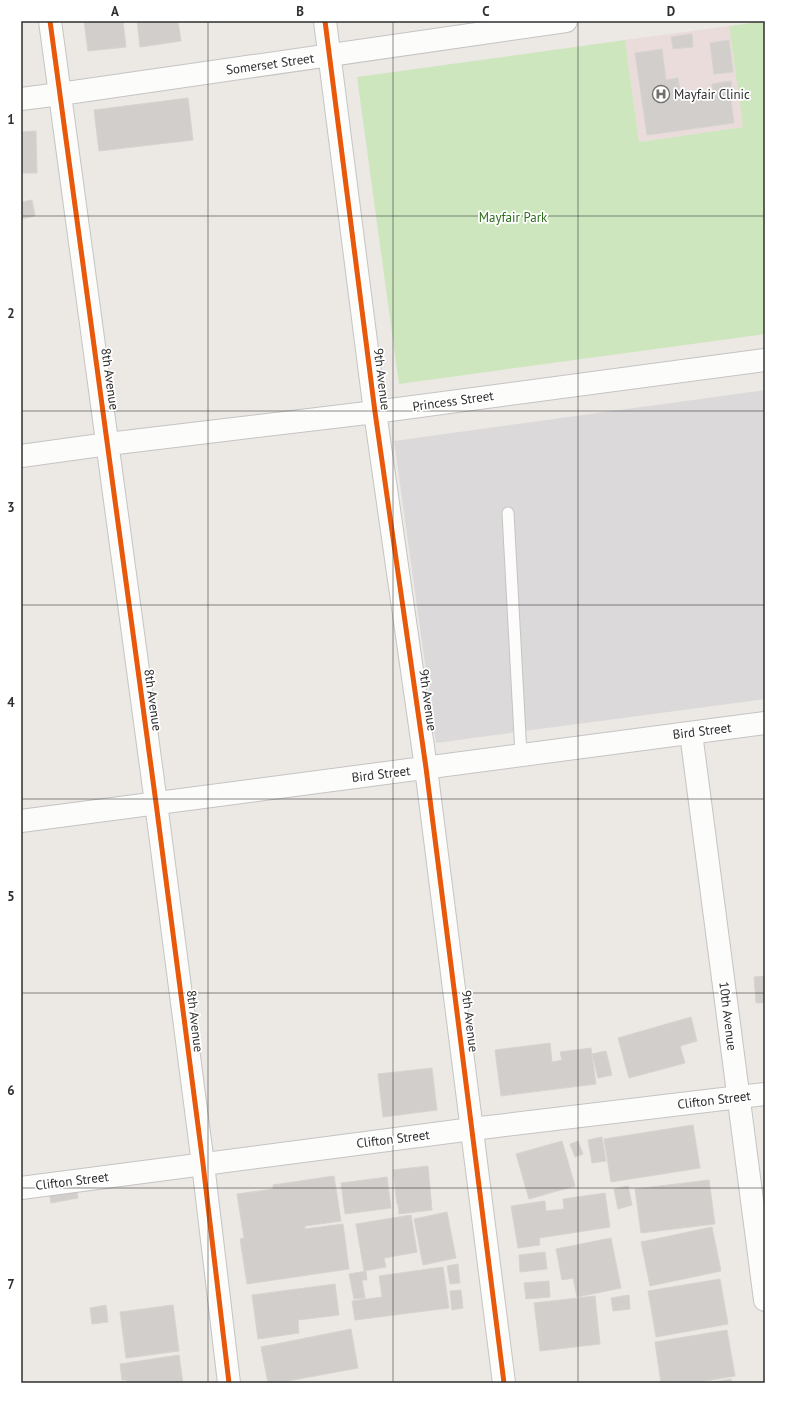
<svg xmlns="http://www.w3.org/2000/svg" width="786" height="1404" viewBox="0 0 786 1404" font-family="'PT Sans',sans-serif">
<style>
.industrial{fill:#dcd9db}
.medical{fill:#e9dcdb}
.green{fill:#cee6be}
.building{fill:#d1cecb;stroke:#d7d4d0}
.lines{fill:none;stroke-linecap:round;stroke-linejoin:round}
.service-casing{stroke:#c5c4c5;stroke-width:13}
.minor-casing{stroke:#c5c4c5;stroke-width:24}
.service{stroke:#fcfcfb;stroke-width:11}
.minor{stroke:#fcfcfb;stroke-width:22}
.cycleway-casing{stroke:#fff;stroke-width:8}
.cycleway{stroke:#e8590c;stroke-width:5}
.grid{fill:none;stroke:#2e2e2e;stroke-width:1;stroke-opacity:0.55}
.labels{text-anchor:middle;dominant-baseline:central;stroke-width:3.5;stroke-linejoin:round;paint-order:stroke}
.street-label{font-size:13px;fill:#2e2e2e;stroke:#fff}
.poi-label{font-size:13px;fill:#2e2e2e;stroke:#fff;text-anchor:start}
.park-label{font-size:13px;fill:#2c6e1b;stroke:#fff}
.neatline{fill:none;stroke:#2e2e2e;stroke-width:1.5}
.grid-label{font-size:13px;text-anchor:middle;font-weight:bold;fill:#2e2e2e}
</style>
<rect width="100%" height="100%" fill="#ece8e4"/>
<path class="industrial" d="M 765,390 L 765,699 L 436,743 L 394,441 Z"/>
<path class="medical" d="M 729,26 L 743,127 L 639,142 L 625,40 Z"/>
<path class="green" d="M 765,21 L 765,334 L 399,384 L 357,77 L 625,40 L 639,142 L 743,127 L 729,26 Z"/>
<path class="building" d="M 84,21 L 123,21 L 126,47 L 88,51 Z
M 137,21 L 178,21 L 181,41 L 140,47 Z
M 692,34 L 693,47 L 673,49 L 671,37 Z
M 729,40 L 733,72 L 714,74 L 710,43 Z
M 662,49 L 666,80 L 678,78 L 681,96 L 713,91 L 712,84 L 731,81 L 732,92 L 730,92 L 734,123 L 647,135 L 635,53 Z
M 188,98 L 193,140 L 99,151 L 94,110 Z
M 36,131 L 37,173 L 21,173 L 21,132 Z
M 32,200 L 35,216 L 21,219 L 21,202 Z
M 765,976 L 765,1003 L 756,1003 L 754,977 Z
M 691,1017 L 697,1041 L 680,1046 L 685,1063 L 629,1078 L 618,1038 Z
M 550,1043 L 552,1062 L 562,1060 L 560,1052 L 591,1048 L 596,1084 L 501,1096 L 495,1050 Z
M 606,1051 L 612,1075 L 598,1078 L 592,1054 Z
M 432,1068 L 437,1110 L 383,1117 L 378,1074 Z
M 693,1125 L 700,1168 L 611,1182 L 604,1139 Z
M 602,1137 L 606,1161 L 592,1163 L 588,1140 Z
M 562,1141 L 575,1186 L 529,1199 L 516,1154 Z
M 578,1141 L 583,1154 L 575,1157 L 570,1144 Z
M 428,1166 L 432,1210 L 399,1214 L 398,1204 L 397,1204 L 393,1170 Z
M 334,1176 L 341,1221 L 305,1226 L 305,1229 L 343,1224 L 349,1269 L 247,1284 L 240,1239 L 244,1238 L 237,1194 L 273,1189 L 273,1185 Z
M 387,1177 L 391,1208 L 345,1214 L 341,1183 Z
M 709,1180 L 715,1224 L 641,1233 L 635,1189 Z
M 628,1186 L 632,1205 L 618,1209 L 614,1189 Z
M 76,1187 L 78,1198 L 51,1203 L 49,1192 Z
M 605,1193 L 610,1227 L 539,1238 L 540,1245 L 518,1248 L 511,1206 L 545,1201 L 546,1211 L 564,1209 L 563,1199 Z
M 447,1212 L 456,1258 L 423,1265 L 414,1219 Z
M 411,1215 L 417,1252 L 384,1258 L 386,1267 L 364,1271 L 356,1224 Z
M 712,1227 L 721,1271 L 650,1286 L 641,1242 Z
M 611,1238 L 621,1288 L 577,1297 L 573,1278 L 562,1280 L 556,1249 Z
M 545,1252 L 547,1269 L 520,1272 L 519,1255 Z
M 458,1264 L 460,1283 L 450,1284 L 447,1266 Z
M 443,1267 L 449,1308 L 355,1320 L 352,1301 L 382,1297 L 379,1276 Z
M 366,1271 L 367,1280 L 362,1280 L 365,1298 L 354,1299 L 349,1274 Z
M 720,1279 L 728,1324 L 656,1337 L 648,1291 Z
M 549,1281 L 550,1297 L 526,1299 L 524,1283 Z
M 335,1284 L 339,1315 L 298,1320 L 299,1333 L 258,1339 L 252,1295 Z
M 461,1290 L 463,1308 L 452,1310 L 450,1291 Z
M 629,1295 L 630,1309 L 613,1311 L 611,1298 Z
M 595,1296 L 600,1344 L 540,1351 L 534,1303 Z
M 106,1305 L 108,1322 L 92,1324 L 90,1308 Z
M 173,1305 L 179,1351 L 126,1358 L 120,1312 Z
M 351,1329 L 358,1368 L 277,1383 L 268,1383 L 261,1347 Z
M 727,1330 L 735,1376 L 693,1383 L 661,1383 L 655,1342 Z
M 179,1355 L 183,1383 L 127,1383 L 127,1380 L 122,1380 L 120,1364 Z
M 731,1379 L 732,1383 L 710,1383 Z"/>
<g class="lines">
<g class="service-casing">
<path id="service" d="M 508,513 L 521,755"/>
</g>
<g class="minor-casing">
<path id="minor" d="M 50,21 L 156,803 L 203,1164 L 229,1383
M 325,21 L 375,412 L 426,768 L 504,1383
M 21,99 L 60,94 L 566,21
M 21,456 L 108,444 L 375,412 L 765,360
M 691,733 L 765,1300
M 21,821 L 765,723
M 21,1188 L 472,1129 L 765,1094"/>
</g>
<use href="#service" class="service"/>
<use href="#minor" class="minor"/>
<g class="cycleway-casing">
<path id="cycleway" d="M 50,21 L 156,803 L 203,1164 L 229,1383
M 325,21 L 375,412 L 426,768 L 504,1383"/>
</g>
<use href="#cycleway" class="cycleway"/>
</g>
<path class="grid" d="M 208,21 L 208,1383M 393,21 L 393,1383M 578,21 L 578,1383M 21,216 L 765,216M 21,411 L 765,411M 21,605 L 765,605M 21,799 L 765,799M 21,993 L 765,993M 21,1188 L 765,1188"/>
<defs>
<g id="hospital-ring" transform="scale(0.9)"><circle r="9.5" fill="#fff" stroke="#706f6e" stroke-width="1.5"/><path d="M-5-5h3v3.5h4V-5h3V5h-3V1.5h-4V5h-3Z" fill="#706f6e"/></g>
</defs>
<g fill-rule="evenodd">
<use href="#hospital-ring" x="661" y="94"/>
</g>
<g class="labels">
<g class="street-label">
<text transform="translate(270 64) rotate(-8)">Somerset Street</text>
<text transform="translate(110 379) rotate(82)">8th Avenue</text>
<text transform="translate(382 379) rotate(83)">9th Avenue</text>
<text transform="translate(453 401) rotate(-8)">Princess Street</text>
<text transform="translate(153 700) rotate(82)">8th Avenue</text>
<text transform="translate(428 700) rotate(82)">9th Avenue</text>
<text transform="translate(702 731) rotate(-7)">Bird Street</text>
<text transform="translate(381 774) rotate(-7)">Bird Street</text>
<text transform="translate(728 1016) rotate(83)">10th Avenue</text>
<text transform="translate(195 1021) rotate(83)">8th Avenue</text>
<text transform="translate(470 1021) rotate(83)">9th Avenue</text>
<text transform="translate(714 1100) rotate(-7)">Clifton Street</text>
<text transform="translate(393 1139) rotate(-7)">Clifton Street</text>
<text transform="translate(72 1181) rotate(-7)">Clifton Street</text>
</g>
<g class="poi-label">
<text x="674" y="94">Mayfair Clinic</text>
</g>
<g class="park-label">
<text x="513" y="217">Mayfair Park</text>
</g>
</g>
<rect width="786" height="1404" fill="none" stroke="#ffffff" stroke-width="44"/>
<rect x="22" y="22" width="742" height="1360" class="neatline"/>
<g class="grid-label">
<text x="115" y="16">A</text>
<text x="300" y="16">B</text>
<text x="486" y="16">C</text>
<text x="671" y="16">D</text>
<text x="11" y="124">1</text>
<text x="11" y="318">2</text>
<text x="11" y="512">3</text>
<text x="11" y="707">4</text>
<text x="11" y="901">5</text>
<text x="11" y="1095">6</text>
<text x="11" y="1289">7</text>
</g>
</svg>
